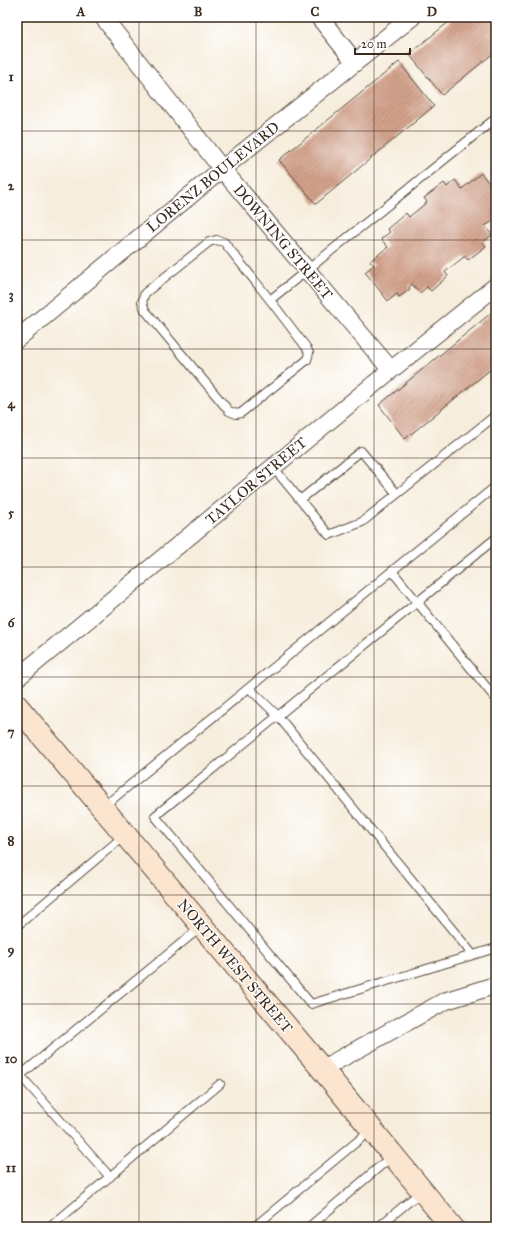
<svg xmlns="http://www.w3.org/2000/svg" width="513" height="1244" viewBox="0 0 513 1244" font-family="'IM FELL Great Primer',serif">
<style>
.building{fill:url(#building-hatch)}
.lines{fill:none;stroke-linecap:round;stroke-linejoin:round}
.lane-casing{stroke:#57473a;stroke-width:10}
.street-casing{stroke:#57473a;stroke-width:19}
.secondary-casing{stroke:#57473a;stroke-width:24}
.lane{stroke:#fff;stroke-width:8}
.street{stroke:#fff;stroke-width:17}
.secondary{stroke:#fce5cf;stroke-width:22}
.grid{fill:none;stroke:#3b2a1e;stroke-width:1;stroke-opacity:0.55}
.labels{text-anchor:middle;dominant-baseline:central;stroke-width:3;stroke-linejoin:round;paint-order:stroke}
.street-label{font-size:15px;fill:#3b2a1e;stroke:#fff}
.neatline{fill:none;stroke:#3b2a1e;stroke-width:1.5}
.grid-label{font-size:13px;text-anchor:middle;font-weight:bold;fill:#3b2a1e}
</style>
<defs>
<pattern id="building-hatch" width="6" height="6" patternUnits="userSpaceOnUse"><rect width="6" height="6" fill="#d3a28b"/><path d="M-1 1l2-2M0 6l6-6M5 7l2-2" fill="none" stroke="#ac8471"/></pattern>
</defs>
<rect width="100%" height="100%" fill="#fff"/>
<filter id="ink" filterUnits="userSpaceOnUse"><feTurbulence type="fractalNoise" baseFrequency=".025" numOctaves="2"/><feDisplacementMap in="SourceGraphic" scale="8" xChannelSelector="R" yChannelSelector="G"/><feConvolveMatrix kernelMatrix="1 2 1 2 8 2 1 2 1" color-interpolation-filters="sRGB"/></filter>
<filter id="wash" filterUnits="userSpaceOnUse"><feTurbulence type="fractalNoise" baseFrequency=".012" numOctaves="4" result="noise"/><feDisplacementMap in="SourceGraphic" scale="16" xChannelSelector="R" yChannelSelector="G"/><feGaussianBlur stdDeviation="0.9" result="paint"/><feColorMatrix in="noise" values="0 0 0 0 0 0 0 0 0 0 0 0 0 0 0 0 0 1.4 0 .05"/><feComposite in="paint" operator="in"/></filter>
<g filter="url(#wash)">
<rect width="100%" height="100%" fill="#f6eddc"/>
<g id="blocks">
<path class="building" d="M 455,17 L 496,17 L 496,51 L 442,95 L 409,54 Z
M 399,62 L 434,106 L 316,204 L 279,160 Z
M 496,168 L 496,181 L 490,173 Z
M 481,173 L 496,192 L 496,219 L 485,226 L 492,235 L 483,242 L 486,246 L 468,260 L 465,256 L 445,272 L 448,276 L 431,291 L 427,287 L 420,293 L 412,284 L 409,287 L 410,289 L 399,297 L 397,294 L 388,301 L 365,272 L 374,265 L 370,261 L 388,247 L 381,239 L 390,232 L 387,229 L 406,213 L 409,217 L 427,202 L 424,198 L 444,183 L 447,187 L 455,180 L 462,189 Z
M 496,309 L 496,365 L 405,439 L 379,405 Z"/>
</g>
</g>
<g filter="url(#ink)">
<use href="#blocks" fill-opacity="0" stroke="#57473a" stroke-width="1"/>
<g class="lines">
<g class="lane-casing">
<path id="lane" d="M 270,300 L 306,347 L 309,353 L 307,360 L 241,413 L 236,414 L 229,411 L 145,310 L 142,302 L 145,293 L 209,242 L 216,240 L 224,242 L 270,300 L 496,118
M 273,467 L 329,535 L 362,522 L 496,415
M 300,500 L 361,451 L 397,494
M 496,538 L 155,816 L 311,1004 L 496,948
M 392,571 L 496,699
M 249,688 L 278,716 L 473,955
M 103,807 L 496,486
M 17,926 L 125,835
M 20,1075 L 110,1177
M 17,1078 L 201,927
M 50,1227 L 220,1084
M 254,1227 L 371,1130
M 309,1227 L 392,1156
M 378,1227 L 422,1191"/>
</g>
<g class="street-casing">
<path id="street" d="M 103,17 L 222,169 L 391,370
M 319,17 L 355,62
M 17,339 L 222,169 L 412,17
M 17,678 L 391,370 L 496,286
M 322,1069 L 445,1001 L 496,985"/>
</g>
<g class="secondary-casing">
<path id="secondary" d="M 17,706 L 322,1069 L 452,1227"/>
</g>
<use href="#lane" class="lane"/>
<use href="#street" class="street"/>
<use href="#secondary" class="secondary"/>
</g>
</g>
<path class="grid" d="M 139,17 L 139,1227M 256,17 L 256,1227M 374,17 L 374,1227M 17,131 L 496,131M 17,240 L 496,240M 17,349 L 496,349M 17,458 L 496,458M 17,567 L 496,567M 17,677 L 496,677M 17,786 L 496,786M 17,895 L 496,895M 17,1004 L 496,1004M 17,1113 L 496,1113"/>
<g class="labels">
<g class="street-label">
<text transform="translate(213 177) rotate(-39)">LORENZ BOULEVARD</text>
<text transform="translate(283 242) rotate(50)">DOWNING STREET</text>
<text transform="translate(256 481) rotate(-40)">TAYLOR STREET</text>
<text transform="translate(235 966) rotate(50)">NORTH WEST STREET</text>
</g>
</g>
<rect width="513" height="1244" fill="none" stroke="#fff" stroke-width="44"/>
<path d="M355 48v6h55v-6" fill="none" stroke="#3b2a1e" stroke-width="2"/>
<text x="361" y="48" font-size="12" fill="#3b2a1e" stroke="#ffffff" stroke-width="3" paint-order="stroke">20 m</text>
<rect x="22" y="22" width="469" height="1200" class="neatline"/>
<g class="grid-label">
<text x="81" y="16">A</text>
<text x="198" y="16">B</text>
<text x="315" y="16">C</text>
<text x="432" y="16">D</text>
<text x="11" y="81">1</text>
<text x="11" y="190">2</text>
<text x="11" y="299">3</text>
<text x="11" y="408">4</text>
<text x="11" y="517">5</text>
<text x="11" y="627">6</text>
<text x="11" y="736">7</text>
<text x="11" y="845">8</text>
<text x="11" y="954">9</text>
<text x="11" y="1063">10</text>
<text x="11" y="1172">11</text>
</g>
</svg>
